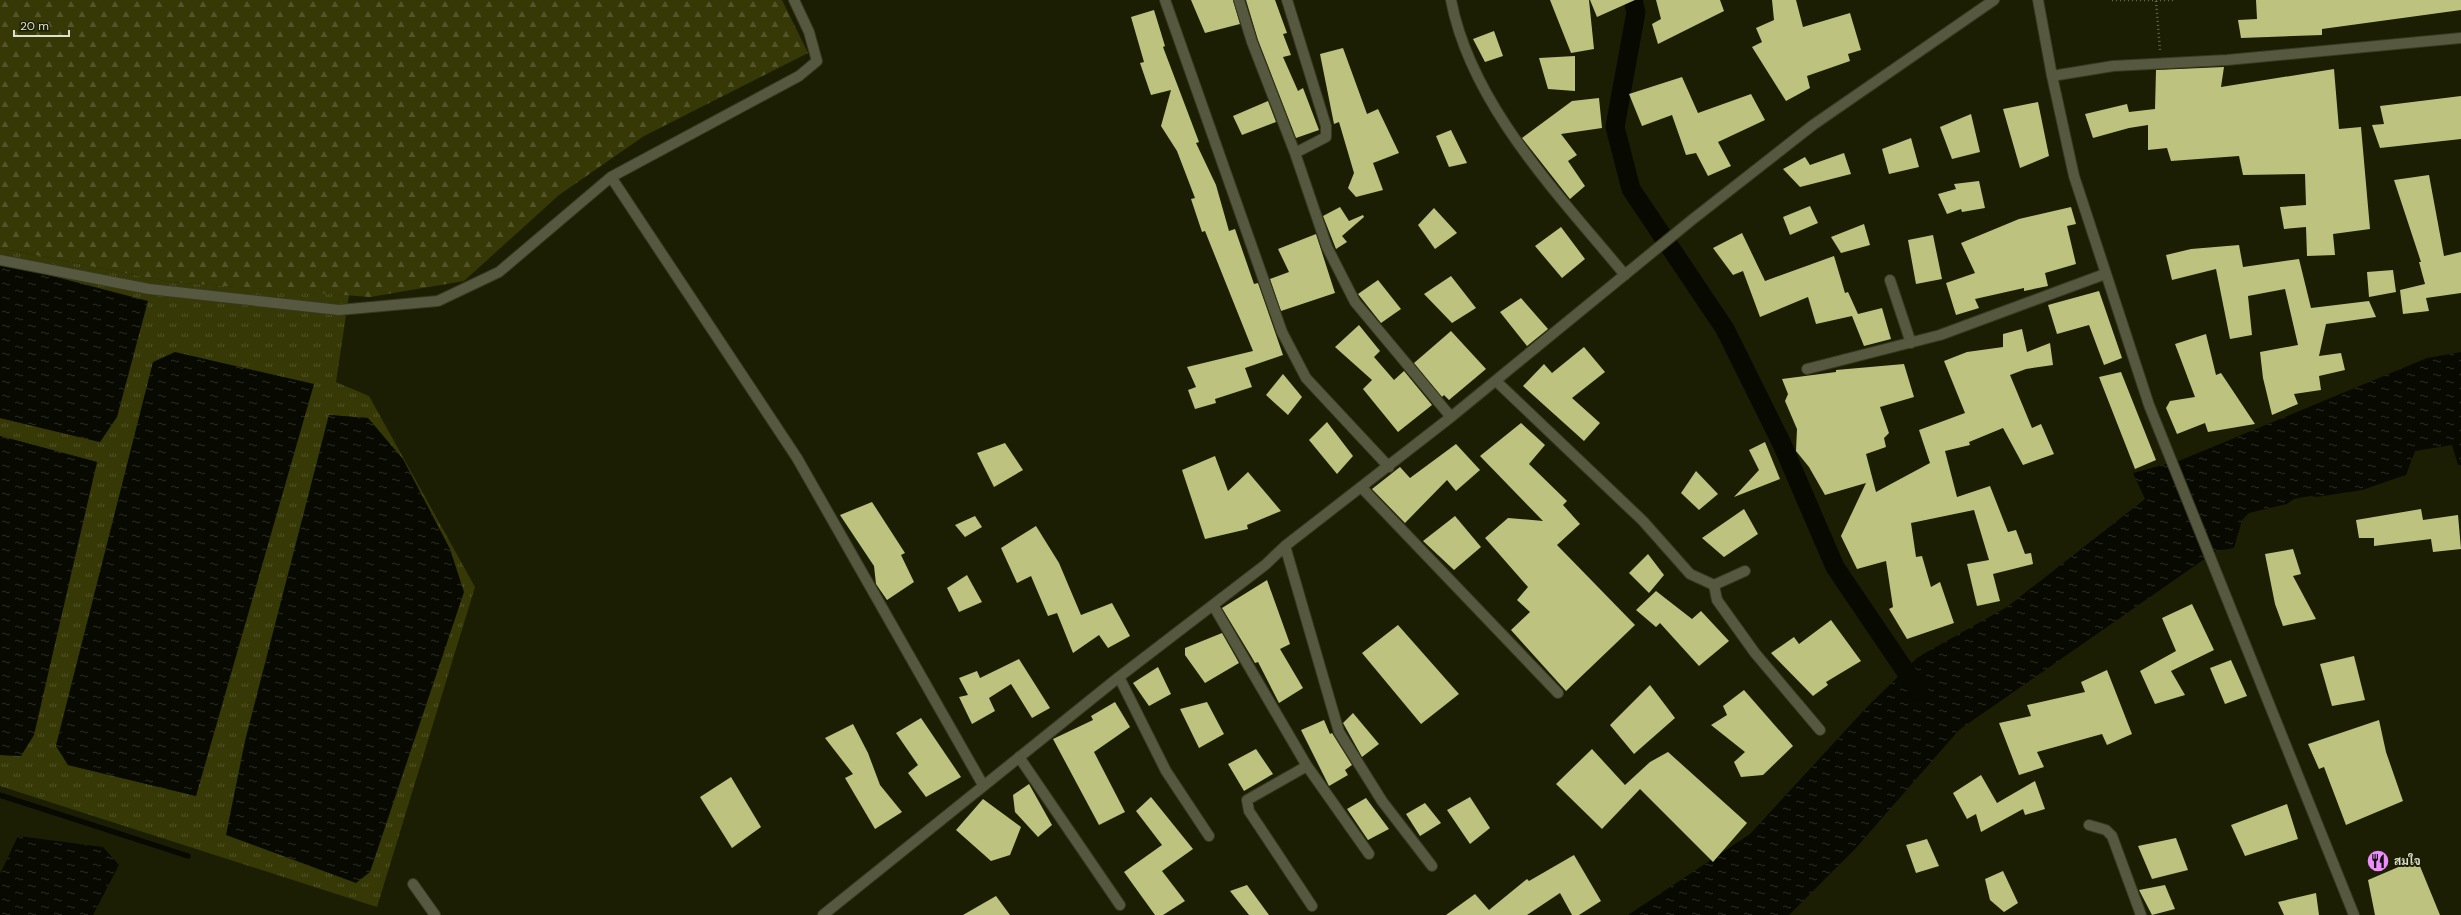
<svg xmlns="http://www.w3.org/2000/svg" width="2461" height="915" viewBox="0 0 2461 915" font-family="'DM Sans',Sarabun,sans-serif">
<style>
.grass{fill:url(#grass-tufts);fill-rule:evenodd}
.forest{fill:url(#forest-firs)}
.water{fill:url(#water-ripples)}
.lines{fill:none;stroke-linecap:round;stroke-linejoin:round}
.stream{stroke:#080900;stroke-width:5.5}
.canal{stroke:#080900;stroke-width:19}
.building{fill:#bdc37f}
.minor-casing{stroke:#373920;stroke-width:12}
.path{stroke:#656751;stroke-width:2.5;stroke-dasharray:1 3;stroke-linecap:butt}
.minor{stroke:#56593f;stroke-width:10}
.labels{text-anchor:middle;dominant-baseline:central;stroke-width:4;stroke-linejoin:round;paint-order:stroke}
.poi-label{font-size:12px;font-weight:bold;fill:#dddfcf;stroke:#1c1e03;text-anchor:start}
</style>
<defs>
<pattern id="grass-tufts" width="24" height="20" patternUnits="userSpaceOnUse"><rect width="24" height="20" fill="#363806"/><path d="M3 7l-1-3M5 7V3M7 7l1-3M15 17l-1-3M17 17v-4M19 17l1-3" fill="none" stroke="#535429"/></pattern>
<pattern id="forest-firs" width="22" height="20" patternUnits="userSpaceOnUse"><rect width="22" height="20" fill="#363806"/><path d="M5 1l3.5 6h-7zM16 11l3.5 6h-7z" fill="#535429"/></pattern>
<pattern id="water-ripples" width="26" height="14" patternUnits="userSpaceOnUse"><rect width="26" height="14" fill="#080900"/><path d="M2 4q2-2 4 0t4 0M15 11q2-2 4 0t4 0" fill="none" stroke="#2c2c24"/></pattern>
</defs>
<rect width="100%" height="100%" fill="#1c1e03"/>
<path class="grass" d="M 0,248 L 170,282 L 349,295 L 336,382 L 369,396 L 475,587 L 377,907 L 0,786 L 0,755 L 21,756 L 97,462 L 0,436 L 0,418 L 100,442 L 15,266 L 0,266 ZM 153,363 L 196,796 L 68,765 L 56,745 ZM 329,415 L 368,418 L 299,535 Z"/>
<path class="forest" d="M 0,0 L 782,0 L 808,53 L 644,136 L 559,195 L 464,281 L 370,297 L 170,282 L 0,248 Z"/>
<path class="water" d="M 0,266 L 14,266 L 148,301 L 117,417 L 100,442 L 0,418 Z
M 175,352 L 314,384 L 196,796 L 68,765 L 56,746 L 153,362 Z
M 2461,352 L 2461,465 L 2458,465 L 2452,445 L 2415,451 L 2406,475 L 2362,490 L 2317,497 L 2310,496 L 2294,499 L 2287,504 L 2249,513 L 2242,520 L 2234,548 L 2216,551 L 1959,730 L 1856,848 L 1789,915 L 1628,915 L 1750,834 L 1865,709 L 1918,657 L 2007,607 L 2145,499 L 2133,473 L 2181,460 L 2427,358 Z
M 329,415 L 368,418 L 403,459 L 450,549 L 464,592 L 370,872 L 356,883 L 226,835 L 245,741 Z
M 0,436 L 97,462 L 34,735 L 21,756 L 0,755 Z
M 18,836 L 103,847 L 119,865 L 93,915 L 0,915 L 0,874 Z"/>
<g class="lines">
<path class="stream" d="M 0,795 L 188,856"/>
<path class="canal" d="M 1633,0 L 1636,12 L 1615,127 L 1631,189 L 1725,329 L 1782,444 L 1835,567 L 1919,691"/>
</g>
<path class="building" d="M 1191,0 L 1233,0 L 1240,24 L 1205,33 Z
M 1246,0 L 1275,0 L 1287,33 L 1283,34 L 1291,55 L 1283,57 L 1298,91 L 1303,88 L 1319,130 L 1296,138 L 1258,40 Z
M 1550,0 L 1589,0 L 1594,49 L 1571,53 Z
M 1590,0 L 1635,0 L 1597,17 Z
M 1656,0 L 1720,0 L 1724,11 L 1658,44 L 1652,24 L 1661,19 Z
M 1772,0 L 1796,0 L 1803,27 L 1850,13 L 1861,50 L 1848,54 L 1850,61 L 1807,76 L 1810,88 L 1786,101 L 1752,47 L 1762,42 L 1756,28 L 1774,20 Z
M 2256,0 L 2461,0 L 2461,10 L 2322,29 L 2322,35 L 2241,38 L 2238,20 L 2257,19 Z
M 1154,10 L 1165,46 L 1163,47 L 1199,142 L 1196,143 L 1216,185 L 1229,231 L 1235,229 L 1254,284 L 1258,283 L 1283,355 L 1245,368 L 1252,387 L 1215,399 L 1216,403 L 1195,409 L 1188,390 L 1196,387 L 1187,367 L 1253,351 L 1205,231 L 1202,232 L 1191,199 L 1195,198 L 1177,151 L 1161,126 L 1171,90 L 1151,95 L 1140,63 L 1144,62 L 1131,17 Z
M 1494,31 L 1503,56 L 1485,62 L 1473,39 Z
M 1343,48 L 1367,114 L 1378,109 L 1399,153 L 1373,163 L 1383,190 L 1356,197 L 1348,188 L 1354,173 L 1339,122 L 1334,124 L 1320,54 Z
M 1575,56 L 1575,91 L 1548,89 L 1539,58 Z
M 2224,67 L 2221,87 L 2334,69 L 2339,129 L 2361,127 L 2370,229 L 2333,234 L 2335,255 L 2307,256 L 2306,227 L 2284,229 L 2280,207 L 2306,205 L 2305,174 L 2243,175 L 2239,156 L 2171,161 L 2167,148 L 2148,150 L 2148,125 L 2129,128 L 2093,138 L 2085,114 L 2127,104 L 2129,112 L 2155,109 L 2156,70 Z
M 1682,77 L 1698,113 L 1751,94 L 1765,120 L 1718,142 L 1731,166 L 1708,176 L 1696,153 L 1686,155 L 1672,115 L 1642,126 L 1629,94 Z
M 2461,96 L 2461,139 L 2380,148 L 2372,125 L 2384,124 L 2380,106 Z
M 1599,98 L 1602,128 L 1561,134 L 1577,155 L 1568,161 L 1585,186 L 1570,199 L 1522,138 L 1572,101 Z
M 1268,101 L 1276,122 L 1242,135 L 1233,116 Z
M 2038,102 L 2049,156 L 2020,168 L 2003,109 Z
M 1971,114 L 1980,152 L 1952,159 L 1940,127 Z
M 1451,130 L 1467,163 L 1449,167 L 1436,136 Z
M 1911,138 L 1919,167 L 1889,174 L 1882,149 Z
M 1844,153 L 1851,174 L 1800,187 L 1783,169 L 1805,157 L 1810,165 Z
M 2429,175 L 2444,256 L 2461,252 L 2461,293 L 2426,298 L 2429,311 L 2403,314 L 2400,290 L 2425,284 L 2419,262 L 2421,262 L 2394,180 Z
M 1979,181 L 1985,208 L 1962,212 L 1961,209 L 1947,214 L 1938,194 L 1956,189 L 1954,184 Z
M 1810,206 L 1818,223 L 1790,235 L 1783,217 Z
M 1340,207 L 1349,221 L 1363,215 L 1364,217 L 1342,236 L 1347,242 L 1336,249 L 1323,216 Z
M 2071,207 L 2076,224 L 2067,226 L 2076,264 L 2045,273 L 2048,286 L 2024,291 L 2024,288 L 1975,299 L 1979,308 L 1956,315 L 1946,283 L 1975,273 L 1961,243 L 2019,219 Z
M 1434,208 L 1457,233 L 1435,249 L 1418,225 Z
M 1864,224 L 1870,245 L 1841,253 L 1831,237 Z
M 1561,227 L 1585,259 L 1562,278 L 1535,246 Z
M 1742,233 L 1765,281 L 1834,256 L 1845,293 L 1848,292 L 1858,314 L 1882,308 L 1891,339 L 1864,346 L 1852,316 L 1816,324 L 1808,297 L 1760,317 L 1743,271 L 1733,275 L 1713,248 Z
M 1316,234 L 1335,293 L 1281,311 L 1270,279 L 1289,272 L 1278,249 Z
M 1933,235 L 1942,279 L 1916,284 L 1908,240 Z
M 2239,245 L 2243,267 L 2299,259 L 2311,308 L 2369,301 L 2376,317 L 2326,324 L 2319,356 L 2341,353 L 2345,370 L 2319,376 L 2321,390 L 2294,394 L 2298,404 L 2272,415 L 2263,378 L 2260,352 L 2298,345 L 2285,289 L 2248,296 L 2252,335 L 2230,339 L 2216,269 L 2172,280 L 2166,255 L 2191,249 Z
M 2393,270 L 2396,292 L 2369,297 L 2367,272 Z
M 1451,276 L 1476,308 L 1452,323 L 1424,294 Z
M 1378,280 L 1401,309 L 1381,323 L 1358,294 Z
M 2099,291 L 2122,358 L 2104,365 L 2089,325 L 2057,334 L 2048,305 Z
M 1521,298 L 1548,329 L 1527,346 L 1500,312 Z
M 1359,325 L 1380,351 L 1374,357 L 1394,380 L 1404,371 L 1432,405 L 1398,432 L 1363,389 L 1372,380 L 1335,347 Z
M 2022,329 L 2027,352 L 2050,343 L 2053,365 L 2026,369 L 2010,375 L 2032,428 L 2041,424 L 2054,454 L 2023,465 L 2003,428 L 1969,442 L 1970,445 L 1945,451 L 1957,497 L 1990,486 L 2008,532 L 2016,530 L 2025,554 L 2031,553 L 2033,564 L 1993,574 L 2000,601 L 1977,606 L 1967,564 L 1989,560 L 1974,510 L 1911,523 L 1916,557 L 1922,556 L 1931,587 L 1940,582 L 1954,623 L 1907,639 L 1889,609 L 1893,607 L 1886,561 L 1857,569 L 1841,536 L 1866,483 L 1825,495 L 1809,467 L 1796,451 L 1797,429 L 1785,401 L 1788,394 L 1782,379 L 1836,372 L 1836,370 L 1904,364 L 1914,397 L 1880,407 L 1889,433 L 1884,438 L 1886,447 L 1866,454 L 1876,492 L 1930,463 L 1919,430 L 1965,413 L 1944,361 L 1967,352 L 2003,347 L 2003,334 Z
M 1451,331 L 1486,369 L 1449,400 L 1444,395 L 1442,397 L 1414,363 Z
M 2206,334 L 2216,375 L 2221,373 L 2255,424 L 2208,432 L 2205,423 L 2177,434 L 2166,408 L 2170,401 L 2195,397 L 2175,344 Z
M 1584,347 L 1605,372 L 1572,398 L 1600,423 L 1584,441 L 1523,386 L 1544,364 L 1552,373 Z
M 2121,372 L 2156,460 L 2135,469 L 2099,377 Z
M 1283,374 L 1302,397 L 1288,415 L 1266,395 Z
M 1327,422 L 1353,456 L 1337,474 L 1309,440 Z
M 1521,423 L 1545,445 L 1529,464 L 1567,501 L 1563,505 L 1580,524 L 1557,545 L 1635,625 L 1566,691 L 1511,630 L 1530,612 L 1517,600 L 1528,587 L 1485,538 L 1508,518 L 1543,521 L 1480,456 Z
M 1765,442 L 1780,479 L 1734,497 L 1759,470 L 1749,450 Z
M 1005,443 L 1023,470 L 994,487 L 977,453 Z
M 1456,444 L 1480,470 L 1456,491 L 1447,480 L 1405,523 L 1372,489 L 1400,467 L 1410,478 Z
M 1215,456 L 1228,491 L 1248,472 L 1281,511 L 1247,525 L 1248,529 L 1205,539 L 1182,470 Z
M 1696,471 L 1718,494 L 1699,510 L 1681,493 Z
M 872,502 L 905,553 L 901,555 L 914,582 L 887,600 L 876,584 L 874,566 L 840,515 Z
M 1744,509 L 1758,534 L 1724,557 L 1702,538 Z
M 2421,509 L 2423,520 L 2458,515 L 2461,549 L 2433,552 L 2431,539 L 2374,546 L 2374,538 L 2359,538 L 2356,520 Z
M 975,516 L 982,527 L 965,537 L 955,525 Z
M 1455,516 L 1481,547 L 1454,570 L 1423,541 Z
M 1036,526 L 1059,563 L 1081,615 L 1112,603 L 1130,636 L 1108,648 L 1099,635 L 1073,653 L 1057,613 L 1048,616 L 1031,576 L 1017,583 L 1001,548 Z
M 2293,549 L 2301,574 L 2293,576 L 2316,619 L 2283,626 L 2275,604 L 2265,554 Z
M 1648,554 L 1664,575 L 1649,593 L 1629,573 Z
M 967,575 L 982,602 L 959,612 L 947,588 Z
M 1267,580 L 1290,644 L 1280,649 L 1303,688 L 1279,703 L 1258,662 L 1255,663 L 1251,656 L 1222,608 Z
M 1656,591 L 1692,619 L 1701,611 L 1729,641 L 1699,666 L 1660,623 L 1656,627 L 1636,610 Z
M 2192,604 L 2214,650 L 2171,671 L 2185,695 L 2155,704 L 2140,671 L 2176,651 L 2162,618 Z
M 1831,620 L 1861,661 L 1826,682 L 1828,685 L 1813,696 L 1771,653 L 1794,637 L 1799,644 Z
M 1398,625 L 1459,694 L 1421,724 L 1362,653 Z
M 1222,633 L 1239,663 L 1205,683 L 1185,655 L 1185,648 Z
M 2354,656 L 2365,700 L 2332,706 L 2320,664 Z
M 1019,659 L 1050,708 L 1032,718 L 1011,684 L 989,698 L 995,711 L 972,724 L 959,697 L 968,695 L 959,678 L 977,671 L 980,678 Z
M 2231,660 L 2247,696 L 2225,704 L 2210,668 Z
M 1158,667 L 1171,694 L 1149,706 L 1133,683 Z
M 2107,670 L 2132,734 L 2107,745 L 2102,734 L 2037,752 L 2044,767 L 2019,775 L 1999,723 L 2031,716 L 2027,705 L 2085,692 L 2081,682 Z
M 1650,685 L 1675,718 L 1634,754 L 1610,725 Z
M 1744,690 L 1793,746 L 1763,775 L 1741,777 L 1734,762 L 1745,752 L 1711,725 L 1727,715 L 1723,706 Z
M 1115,702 L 1130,727 L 1094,752 L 1125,812 L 1099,825 L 1053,739 L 1093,720 L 1091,716 Z
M 1207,702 L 1224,734 L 1199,748 L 1180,709 Z
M 1353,713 L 1379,744 L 1362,757 L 1343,723 Z
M 921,718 L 961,777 L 926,797 L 908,773 L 918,765 L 896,733 Z
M 1324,720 L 1330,734 L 1332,733 L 1352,765 L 1345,770 L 1348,775 L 1329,786 L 1301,730 Z
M 2379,720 L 2386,752 L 2403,801 L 2346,825 L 2324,767 L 2319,769 L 2308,744 Z
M 853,724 L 868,753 L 880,785 L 902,812 L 875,829 L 845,778 L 853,774 L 825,738 Z
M 1256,749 L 1273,774 L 1244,791 L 1228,764 Z
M 1592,749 L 1625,785 L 1650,762 L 1668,752 L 1747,823 L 1713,862 L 1640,789 L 1602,829 L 1556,784 Z
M 1981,775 L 1997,803 L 2035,781 L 2045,809 L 2025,815 L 2023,809 L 1981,832 L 1976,814 L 1967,819 L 1953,793 Z
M 731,777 L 761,827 L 732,848 L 700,797 Z
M 1029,784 L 1052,825 L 1038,837 L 1015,812 L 1013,795 Z
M 1151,797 L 1193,849 L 1162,871 L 1185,901 L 1163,915 L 1155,915 L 1124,872 L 1162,845 L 1136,811 Z
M 1470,797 L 1490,828 L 1470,844 L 1447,810 Z
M 1366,798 L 1389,829 L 1368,840 L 1347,809 Z
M 983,799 L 1021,827 L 1010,855 L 991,861 L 956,830 Z
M 1425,803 L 1441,823 L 1420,836 L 1406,814 Z
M 2287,804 L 2298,839 L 2245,856 L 2231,825 Z
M 2176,838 L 2188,870 L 2152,879 L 2138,846 Z
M 1927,839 L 1939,866 L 1916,873 L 1906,845 Z
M 1574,855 L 1601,901 L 1579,915 L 1572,915 L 1560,893 L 1527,915 L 1446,915 L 1475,894 L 1489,910 L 1527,879 L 1529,881 Z
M 2417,859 L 2440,915 L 2375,915 L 2368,880 Z
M 2003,871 L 2018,903 L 2004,912 L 1990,900 L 1985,879 Z
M 1247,885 L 1269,915 L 1249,915 L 1230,891 Z
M 2165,885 L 2175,909 L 2152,915 L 2139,890 Z
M 2316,893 L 2319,915 L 2284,915 L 2278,902 Z
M 996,896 L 1010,915 L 963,915 Z"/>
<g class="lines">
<g class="minor-casing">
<path id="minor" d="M 794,0 L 809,32 L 817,61 L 799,76 L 611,177 L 797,458 L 983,785
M 1165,0 L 1282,332 L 1306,378 L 1389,467
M 1239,0 L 1252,42 L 1295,153 L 1327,247 L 1355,302 L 1451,417
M 1287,0 L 1326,126 L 1326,137 L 1295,153
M 1451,0 C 1471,105 1559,195 1625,275
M 2038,0 L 2052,76 L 2074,176 L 2149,405 L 2354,915
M 2052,76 L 2113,66 L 2227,60 L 2461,38
M 0,260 L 149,289 L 339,310 L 438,301 L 499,272 L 611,177
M 1890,280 L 1911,343
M 1807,369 L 1940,335 L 2105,274
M 1496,381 L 1643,521 L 1690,574 L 1714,585 L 1745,571
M 1361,487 L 1558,693
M 1285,546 L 1339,732 L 1382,801 L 1432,866
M 1714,585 L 1717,600 L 1755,653 L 1820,730
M 1213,605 L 1307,766 L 1369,854
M 1119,677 L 1166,771 L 1209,836
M 1019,757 L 1120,905
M 1307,766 L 1247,800 L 1249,811 L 1312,906
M 2089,825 L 2106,830 L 2112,836 L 2141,915
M 413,884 L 435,915
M 823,915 L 1119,677 L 1265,565 L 1285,546 L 1451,417 L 1693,219 L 1813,125 L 1994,0"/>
</g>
<path class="path" d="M 2112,0 L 2174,0
M 2156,1 L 2160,50"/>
<use href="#minor" class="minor"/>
</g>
<defs>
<g id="restaurant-disc" transform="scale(1.15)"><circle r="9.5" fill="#ed8cfa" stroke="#1c1e03"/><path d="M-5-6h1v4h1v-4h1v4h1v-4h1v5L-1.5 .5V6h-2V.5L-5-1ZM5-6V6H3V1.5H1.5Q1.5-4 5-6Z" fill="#111"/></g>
</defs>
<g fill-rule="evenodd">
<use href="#restaurant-disc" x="2378" y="861"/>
</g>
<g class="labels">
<g class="poi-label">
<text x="2394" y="861">สมใจ</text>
</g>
</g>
<path d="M14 30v6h55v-6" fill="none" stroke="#dddfcf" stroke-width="2"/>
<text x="20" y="30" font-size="12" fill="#dddfcf" stroke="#1c1e03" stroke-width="3" paint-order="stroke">20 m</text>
</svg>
